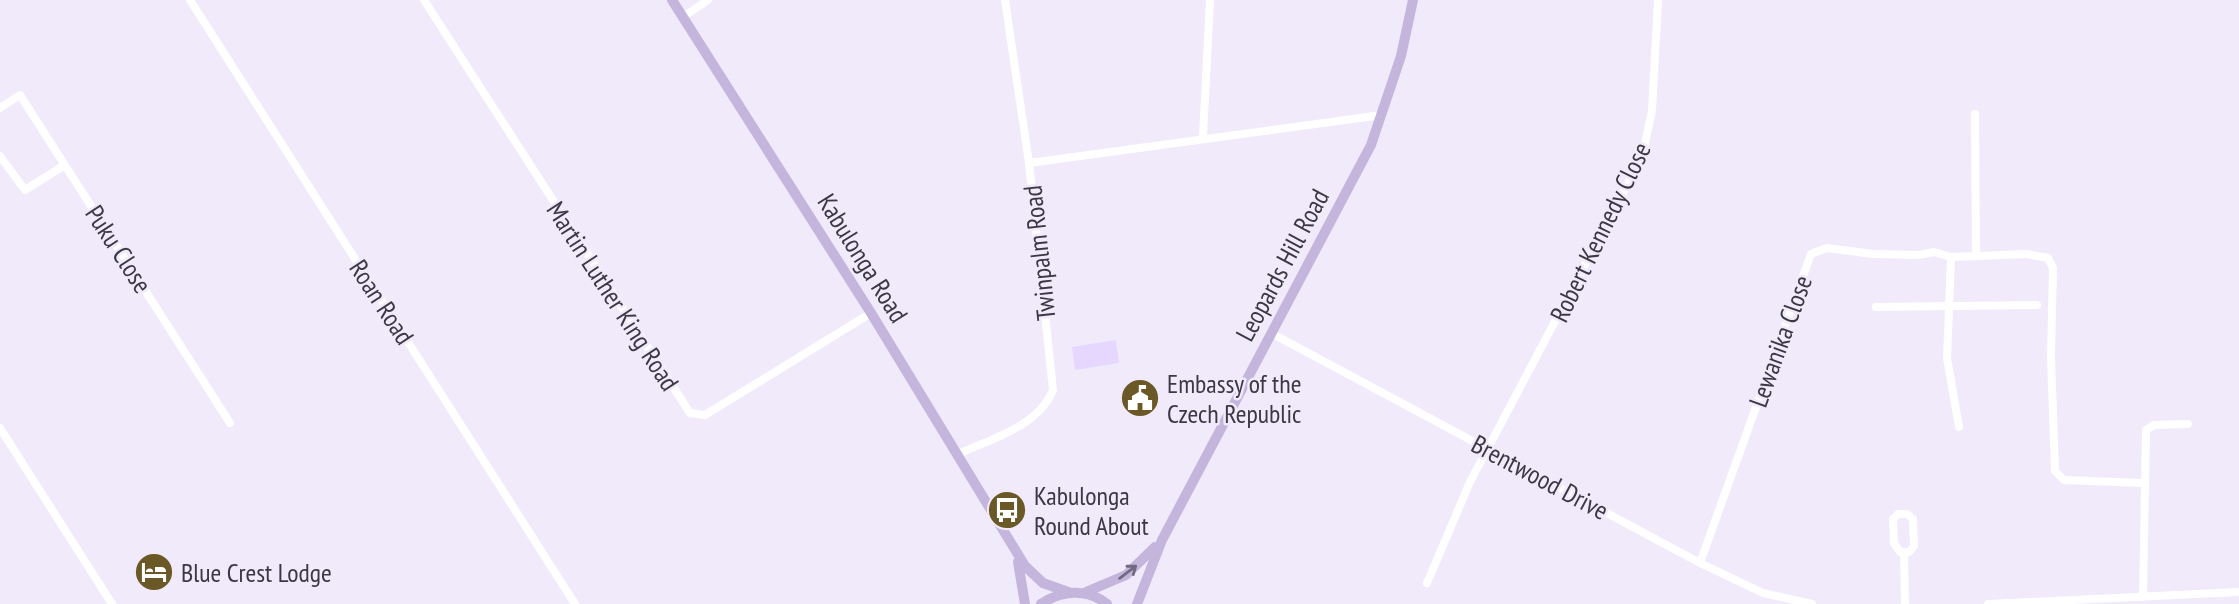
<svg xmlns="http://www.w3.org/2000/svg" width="2239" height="604" viewBox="0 0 2239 604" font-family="'PT Sans Narrow',sans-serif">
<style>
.green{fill:#e5d7ff}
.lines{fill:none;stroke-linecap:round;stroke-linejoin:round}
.minor{stroke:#fff;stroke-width:8}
.major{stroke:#c4b5dc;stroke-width:10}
.oneway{stroke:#726a80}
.labels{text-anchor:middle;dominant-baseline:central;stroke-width:5;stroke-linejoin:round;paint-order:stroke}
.street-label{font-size:26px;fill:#3b3843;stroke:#f0eafb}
.poi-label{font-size:26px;fill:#3b3843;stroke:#f0eafb;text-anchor:start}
</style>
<rect width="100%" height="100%" fill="#f0eafb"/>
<path class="green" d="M 1116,340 L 1119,363 L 1075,370 L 1072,347 Z"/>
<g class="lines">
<path class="minor" d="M 190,0 L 575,604
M 424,0 L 690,413 L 705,415 L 871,313
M 683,17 L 708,0
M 0,108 L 20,95 L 230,423
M 1975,114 L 1976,254
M 1203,137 L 1210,0
M 0,156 L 25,190 L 65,165
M 1029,163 L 1382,115
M 1951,257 L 1947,358 L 1959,427
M 1876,307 L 2037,305
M 1273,334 L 1700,563 L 1763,593 L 1812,604
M 0,428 L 112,604
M 958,454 C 991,439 1039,426 1053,390 L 1029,163 L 1005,0
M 1898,514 L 1907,514 L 1913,519 L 1914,546 L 1909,552 L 1900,552 L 1894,543 L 1893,519 Z
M 1904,553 L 1905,604
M 1700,563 L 1811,254 L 1827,248 L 1873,254 L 1919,255 L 1934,252 L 1951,257 L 2027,254 L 2048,258 L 2053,268 L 2051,357 L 2055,471 L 2064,480 L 2143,483
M 1427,583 L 1470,482 L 1642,157 L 1652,111 L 1658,0
M 2143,597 L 2146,430 L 2154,425 L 2188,424
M 1988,604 L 2239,592"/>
<path class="major" d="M 672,0 L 871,313 L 1025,566 L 1043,583 L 1071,593
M 1018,562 L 1025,604
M 1086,592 L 1126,575 L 1155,547
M 1041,604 C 1062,590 1087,588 1107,604
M 1137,604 L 1162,540 L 1371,145 L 1401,56 L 1413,0"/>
</g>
<defs><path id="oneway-shaft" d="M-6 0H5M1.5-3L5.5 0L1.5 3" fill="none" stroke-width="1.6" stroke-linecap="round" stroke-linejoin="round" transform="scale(1.75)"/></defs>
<use class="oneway" href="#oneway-shaft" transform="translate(1128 572) rotate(-37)"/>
<defs>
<g id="civic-disc" transform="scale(2.0125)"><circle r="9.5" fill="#6a5926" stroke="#f0eafb"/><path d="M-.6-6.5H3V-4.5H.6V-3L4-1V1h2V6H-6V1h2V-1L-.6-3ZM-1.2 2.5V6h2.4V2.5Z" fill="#fff"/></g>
<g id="bus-disc" transform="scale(2.0125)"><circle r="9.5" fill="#6a5926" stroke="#f0eafb"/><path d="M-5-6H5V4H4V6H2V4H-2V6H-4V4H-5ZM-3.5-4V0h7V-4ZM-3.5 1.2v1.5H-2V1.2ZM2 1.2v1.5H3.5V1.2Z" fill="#fff"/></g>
<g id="hotel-disc" transform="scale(2.0125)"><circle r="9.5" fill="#6a5926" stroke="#f0eafb"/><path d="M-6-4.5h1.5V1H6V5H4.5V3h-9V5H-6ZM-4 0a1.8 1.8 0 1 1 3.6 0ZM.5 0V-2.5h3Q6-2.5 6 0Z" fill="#fff"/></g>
</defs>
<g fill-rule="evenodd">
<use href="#civic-disc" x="1140" y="398"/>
<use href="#bus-disc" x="1007" y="510"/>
<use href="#hotel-disc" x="154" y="572"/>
</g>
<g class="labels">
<g class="street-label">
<text transform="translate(1600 232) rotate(-64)">Robert Kennedy Close</text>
<text transform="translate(119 249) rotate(57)">Puku Close</text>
<text transform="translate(1039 253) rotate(-96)">Twinpalm Road</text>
<text transform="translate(863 258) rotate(58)">Kabulonga Road</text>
<text transform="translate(1282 265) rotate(-62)">Leopards Hill Road</text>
<text transform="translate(613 296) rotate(57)">Martin Luther King Road</text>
<text transform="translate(382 302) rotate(57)">Roan Road</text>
<text transform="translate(1780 341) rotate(-70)">Lewanika Close</text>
<text transform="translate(1540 477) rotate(28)">Brentwood Drive</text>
</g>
<g class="poi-label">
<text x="1167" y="383">Embassy of the<tspan x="1167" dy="30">Czech Republic</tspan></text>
<text x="1034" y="495">Kabulonga<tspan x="1034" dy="30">Round About</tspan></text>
<text x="181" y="572">Blue Crest Lodge</text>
</g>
</g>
</svg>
